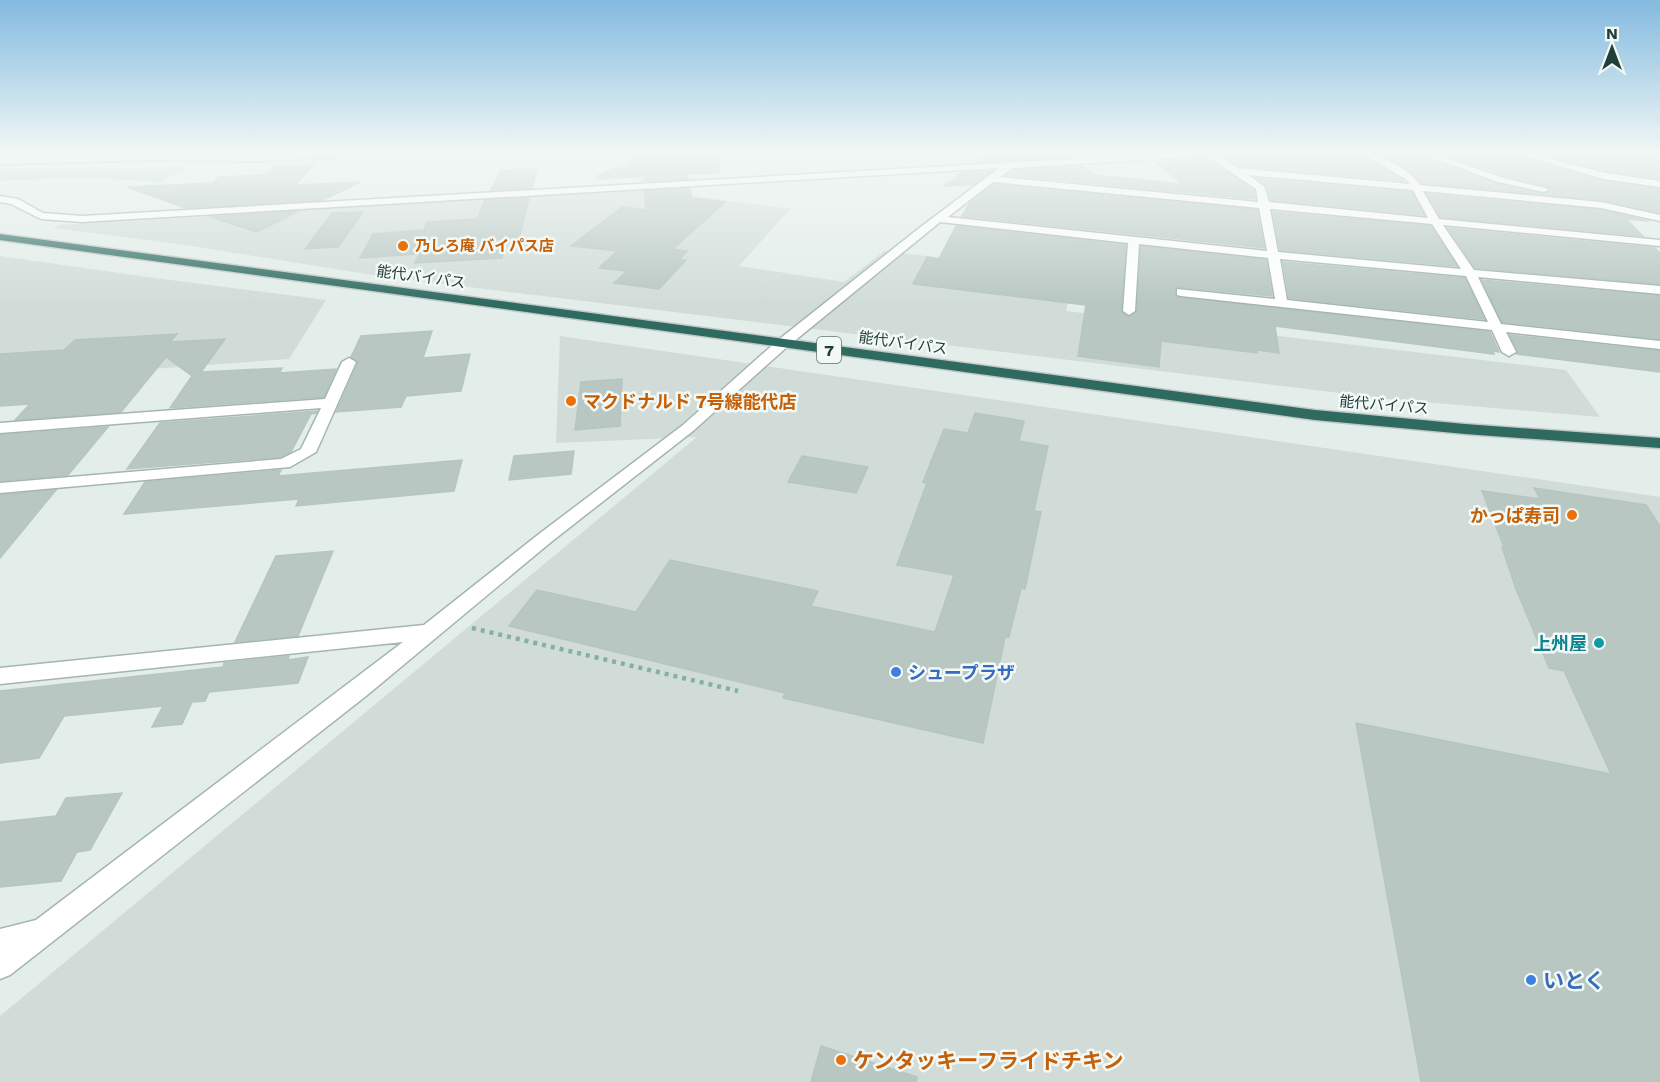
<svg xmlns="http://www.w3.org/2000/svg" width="1660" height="1082" viewBox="0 0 1660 1082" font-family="'Work Sans','Noto Sans JP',sans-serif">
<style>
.built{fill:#d1dcd8}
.green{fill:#bcdec6}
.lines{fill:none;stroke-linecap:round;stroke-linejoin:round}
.stream{fill:#8bc3d1;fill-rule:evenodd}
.building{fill:#b8c7c2;stroke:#b5c6c0;stroke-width:1.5}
.street-casing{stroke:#a5b5b0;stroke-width:3}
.highway-casing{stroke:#c1c9c7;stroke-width:3}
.path-far1{stroke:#83b0a4;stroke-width:2;stroke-dasharray:1.5 2;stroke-linecap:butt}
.path{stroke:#83b0a4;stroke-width:4.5;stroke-dasharray:4 5;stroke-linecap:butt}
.street{fill:#fff;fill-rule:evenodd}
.highway{fill:#2e6a60;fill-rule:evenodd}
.food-dot{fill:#e8710a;stroke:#f3f9f6;stroke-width:2}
.culture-dot{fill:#0f9aa8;stroke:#f3f9f6;stroke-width:2}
.shop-dot{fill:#3f7fe0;stroke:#f3f9f6;stroke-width:2}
.labels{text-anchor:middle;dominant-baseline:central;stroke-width:5;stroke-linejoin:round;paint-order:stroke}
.far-food-label{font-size:15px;font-weight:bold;fill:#c56008;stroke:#f3f9f6;text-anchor:start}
.far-street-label{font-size:15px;fill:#223e38;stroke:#f3f9f6}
.shield{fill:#f3f9f6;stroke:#617671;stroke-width:1.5}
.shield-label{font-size:16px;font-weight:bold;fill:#223e38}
.food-label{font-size:18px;font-weight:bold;fill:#c56008;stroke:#f3f9f6;text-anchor:start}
.culture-label{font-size:18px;font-weight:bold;fill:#0d838f;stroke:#f3f9f6;text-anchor:end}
.shop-label{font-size:18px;font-weight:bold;fill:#366cbe;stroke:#f3f9f6;text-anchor:start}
.near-shop-label{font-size:21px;font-weight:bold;fill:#366cbe;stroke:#f3f9f6;text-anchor:start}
.near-food-label{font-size:21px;font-weight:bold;fill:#c56008;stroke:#f3f9f6;text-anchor:start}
</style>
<rect width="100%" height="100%" fill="#e3ede9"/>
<path class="built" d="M 586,188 L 670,193 L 790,209 L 739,266 L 844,282 L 884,251 L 1073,273 L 1066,311 L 1566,370 L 1600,417 L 1389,399 L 379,276 L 185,245 L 53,228 L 60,225 L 201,217 L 310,203 Z
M 0,256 L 155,278 L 326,300 L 289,359 L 0,380 Z
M 560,336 L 1660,497 L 1660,1082 L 0,1082 L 0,1016 L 697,437 L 556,443 Z"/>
<path class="green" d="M 187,167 L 159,182 L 84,177 L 0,181 L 0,170 Z
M 1485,177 L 1504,184 L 1585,200 L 1427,186 L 1423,181 Z"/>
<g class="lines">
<path class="stream" d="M 409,153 L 517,153 L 515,154 L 426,154 L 262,163 L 150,162 L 0,166 L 0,164 L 150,160 L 262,161 Z"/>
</g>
<path class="building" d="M 652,153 L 718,153 L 719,173 L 687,174 L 688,179 L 642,181 L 648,176 L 598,179 L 597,176 Z
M 988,153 L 1068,153 L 1072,157 L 976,162 Z
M 1220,153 L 1360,153 L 1405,181 L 1239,166 Z
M 1374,153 L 1418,153 L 1419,155 L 1497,184 L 1544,194 L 1550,191 L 1550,187 L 1504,176 L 1438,153 L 1512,153 L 1513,155 L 1604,181 L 1660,189 L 1660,213 L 1601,200 L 1421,183 L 1404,167 Z
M 1535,153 L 1660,153 L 1660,179 L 1605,171 Z
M 1206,158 L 1254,190 L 1255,199 L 1006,175 L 1013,170 L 1082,166 L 1093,175 L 1182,184 L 1156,163 Z
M 314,165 L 295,185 L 360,182 L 323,200 L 185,208 L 127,187 L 213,183 L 219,177 L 265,175 L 274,166 Z
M 537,169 L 532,188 L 491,190 L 501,170 Z
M 992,171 L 974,184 L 945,186 L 962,172 Z
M 1256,178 L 1412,192 L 1424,215 L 1271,200 L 1266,185 Z
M 994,184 L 1257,210 L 1264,248 L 962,216 L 969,204 Z
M 690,188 L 692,198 L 725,202 L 673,249 L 687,251 L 679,260 L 686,260 L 659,289 L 614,283 L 627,271 L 599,268 L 617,251 L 571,246 L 622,207 L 646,210 L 644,191 Z
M 1427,194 L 1601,210 L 1649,221 L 1626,219 L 1643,236 L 1440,217 Z
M 529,198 L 519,239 L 508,237 L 502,258 L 415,263 L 419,254 L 360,258 L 373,234 L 424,230 L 427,222 L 477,219 L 485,200 Z
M 299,211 L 257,232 L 210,217 Z
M 363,212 L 338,247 L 305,249 L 332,213 Z
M 1273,212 L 1431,226 L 1457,266 L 1280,250 Z
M 956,226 L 1126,245 L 1121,311 L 1128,317 L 1137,311 L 1141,246 L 1266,260 L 1272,296 L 1177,287 L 1175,289 L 1176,297 L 1490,332 L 1499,352 L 1493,351 L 1494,354 L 1275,326 L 1279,353 L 1257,350 L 1257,353 L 1161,341 L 1159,367 L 1078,356 L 1086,305 L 913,284 L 927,257 L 939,259 Z
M 1448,228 L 1655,248 L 1660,253 L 1660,284 L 1475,268 Z
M 1283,262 L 1465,278 L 1484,319 L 1289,298 Z
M 1482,280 L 1660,296 L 1660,339 L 1502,322 Z
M 432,331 L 423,358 L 470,354 L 461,391 L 406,396 L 401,407 L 336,412 L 358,363 L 351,357 L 361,336 Z
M 177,334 L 170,342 L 225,339 L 201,372 L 282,368 L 279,373 L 336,369 L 324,397 L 170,408 L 192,376 L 166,357 L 121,412 L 15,420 L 30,404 L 0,406 L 0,354 L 64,350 L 75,340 Z
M 1510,335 L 1660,351 L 1660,372 L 1517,354 L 1518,351 Z
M 622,379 L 620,426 L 575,430 L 581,382 Z
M 317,411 L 316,413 L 311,414 L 291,452 L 280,457 L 127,469 L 160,423 Z
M 975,413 L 1024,421 L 1019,441 L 1048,446 L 1034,511 L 1041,512 L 1025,589 L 1021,588 L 1009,637 L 1005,637 L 983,743 L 783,698 L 785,693 L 509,626 L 537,590 L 636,612 L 670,560 L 818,591 L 811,606 L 935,632 L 954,575 L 897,565 L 927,483 L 923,482 L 944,429 L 968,433 Z
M 108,427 L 68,475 L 0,481 L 0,435 Z
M 574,451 L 571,474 L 509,480 L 514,456 Z
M 802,456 L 868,467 L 856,493 L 788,482 Z
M 462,460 L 454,491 L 296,506 L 299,499 L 124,514 L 145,482 L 281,470 L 278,476 Z
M 1534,488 L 1646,505 L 1660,526 L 1660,1082 L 1421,1082 L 1356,723 L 1611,774 L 1564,671 L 1549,668 L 1516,589 L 1502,547 L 1504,547 L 1482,491 L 1540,499 Z
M 56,490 L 0,558 L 0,495 Z
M 333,551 L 298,636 L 235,642 L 276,556 Z
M 289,656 L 288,660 L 308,657 L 298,683 L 209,692 L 205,701 L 192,702 L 182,724 L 152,727 L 163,706 L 64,716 L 39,758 L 0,763 L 0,691 L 223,667 L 224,663 Z
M 122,793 L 90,850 L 77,852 L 61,881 L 0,887 L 0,822 L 56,816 L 66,798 Z
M 821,1046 L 917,1077 L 916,1082 L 811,1082 Z"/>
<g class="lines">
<g class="street-casing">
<path id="street" d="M 1175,153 L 1218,153 L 1217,155 L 1238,168 L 1410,184 L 1407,180 L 1362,153 C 1378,152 1412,171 1420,185 L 1601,202 L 1660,215 L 1660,221 L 1601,208 L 1423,191 L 1439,219 L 1660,240 L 1660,246 L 1443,225 L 1474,270 L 1660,286 L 1660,294 L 1478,277 L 1501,324 L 1660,341 L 1660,349 L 1506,332 L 1516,352 L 1509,356 L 1502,352 L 1492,330 L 1181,296 L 1177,295 L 1177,289 L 1275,299 L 1268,258 L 1139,244 L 1135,311 L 1129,315 L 1123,311 L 1128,243 L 940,222 L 787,347 L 693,431 L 551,542 L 366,696 L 10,975 L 0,979 L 0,929 L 36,920 L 403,642 L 0,684 L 0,668 L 424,625 L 539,534 L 683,425 L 777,341 L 918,229 L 999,168 L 82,222 L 41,219 L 11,204 L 0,202 L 0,196 L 18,199 L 43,213 L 82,216 ZM 1207,156 L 1256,189 L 1258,202 L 1000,177 L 1012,168 ZM 1248,175 L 1413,190 L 1428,218 L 1269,202 L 1264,186 ZM 993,182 L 1259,208 L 1267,251 L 948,217 ZM 1270,209 L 1432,224 L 1461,269 L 1278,252 ZM 1280,259 L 1466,276 L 1488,322 L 1287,300 Z
M 1420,153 L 1432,153 L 1503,178 L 1549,189 L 1544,192 L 1498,182 Z
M 1514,153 L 1528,153 L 1605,173 L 1660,181 L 1660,187 L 1604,179 Z
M 349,358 L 356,362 L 316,452 L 290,467 L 0,493 L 0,483 L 281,459 L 301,449 L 321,408 L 0,433 L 0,423 L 325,399 L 342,362 Z"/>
</g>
<g class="highway-casing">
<path id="highway" d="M 0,234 L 1315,410 L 1465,424 L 1660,438 L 1660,448 L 1465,434 L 1315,420 L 0,240 Z"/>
</g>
<path class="path-far1" d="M 631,169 L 630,160 L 642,153"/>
<path class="path" d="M 472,628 L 738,691"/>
<use href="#street" class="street"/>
<use href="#highway" class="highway"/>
</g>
<linearGradient id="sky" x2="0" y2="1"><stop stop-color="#83badf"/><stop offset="0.5" stop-color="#f2f7f5"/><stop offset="1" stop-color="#f2f7f5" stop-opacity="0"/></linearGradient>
<rect width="1660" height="304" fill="url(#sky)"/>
<g class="food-dot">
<circle cx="403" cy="246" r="6"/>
<circle cx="571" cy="401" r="6"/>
<circle cx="1572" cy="515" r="6"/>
<circle cx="841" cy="1060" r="6"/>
</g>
<circle class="culture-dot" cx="1599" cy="643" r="6"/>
<g class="shop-dot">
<circle cx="896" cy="672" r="6"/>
<circle cx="1531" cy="980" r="6"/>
</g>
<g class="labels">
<g class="far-food-label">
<text x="415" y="246">乃しろ庵 バイパス店</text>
</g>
<g class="far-street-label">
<text transform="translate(421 277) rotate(8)">能代バイパス</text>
<text transform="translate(903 343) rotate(8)">能代バイパス</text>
<text transform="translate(1384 405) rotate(5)">能代バイパス</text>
</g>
<rect class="shield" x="817" y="337" width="24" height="26" rx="4.5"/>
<g class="shield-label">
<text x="829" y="350">7</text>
</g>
<g class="food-label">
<text x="583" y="401">マクドナルド 7号線能代店</text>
<text x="1560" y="515" text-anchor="end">かっぱ寿司</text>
</g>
<g class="culture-label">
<text x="1587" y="643">上州屋</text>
</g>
<g class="shop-label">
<text x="908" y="672">シュープラザ</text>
</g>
<g class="near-shop-label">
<text x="1543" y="980">いとく</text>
</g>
<g class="near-food-label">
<text x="853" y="1060">ケンタッキーフライドチキン</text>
</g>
</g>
<g transform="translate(1612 48)" stroke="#f3f9f6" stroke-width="4.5" paint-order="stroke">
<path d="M0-4.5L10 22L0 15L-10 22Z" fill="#223e38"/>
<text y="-9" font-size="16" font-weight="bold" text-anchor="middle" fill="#223e38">N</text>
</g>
</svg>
